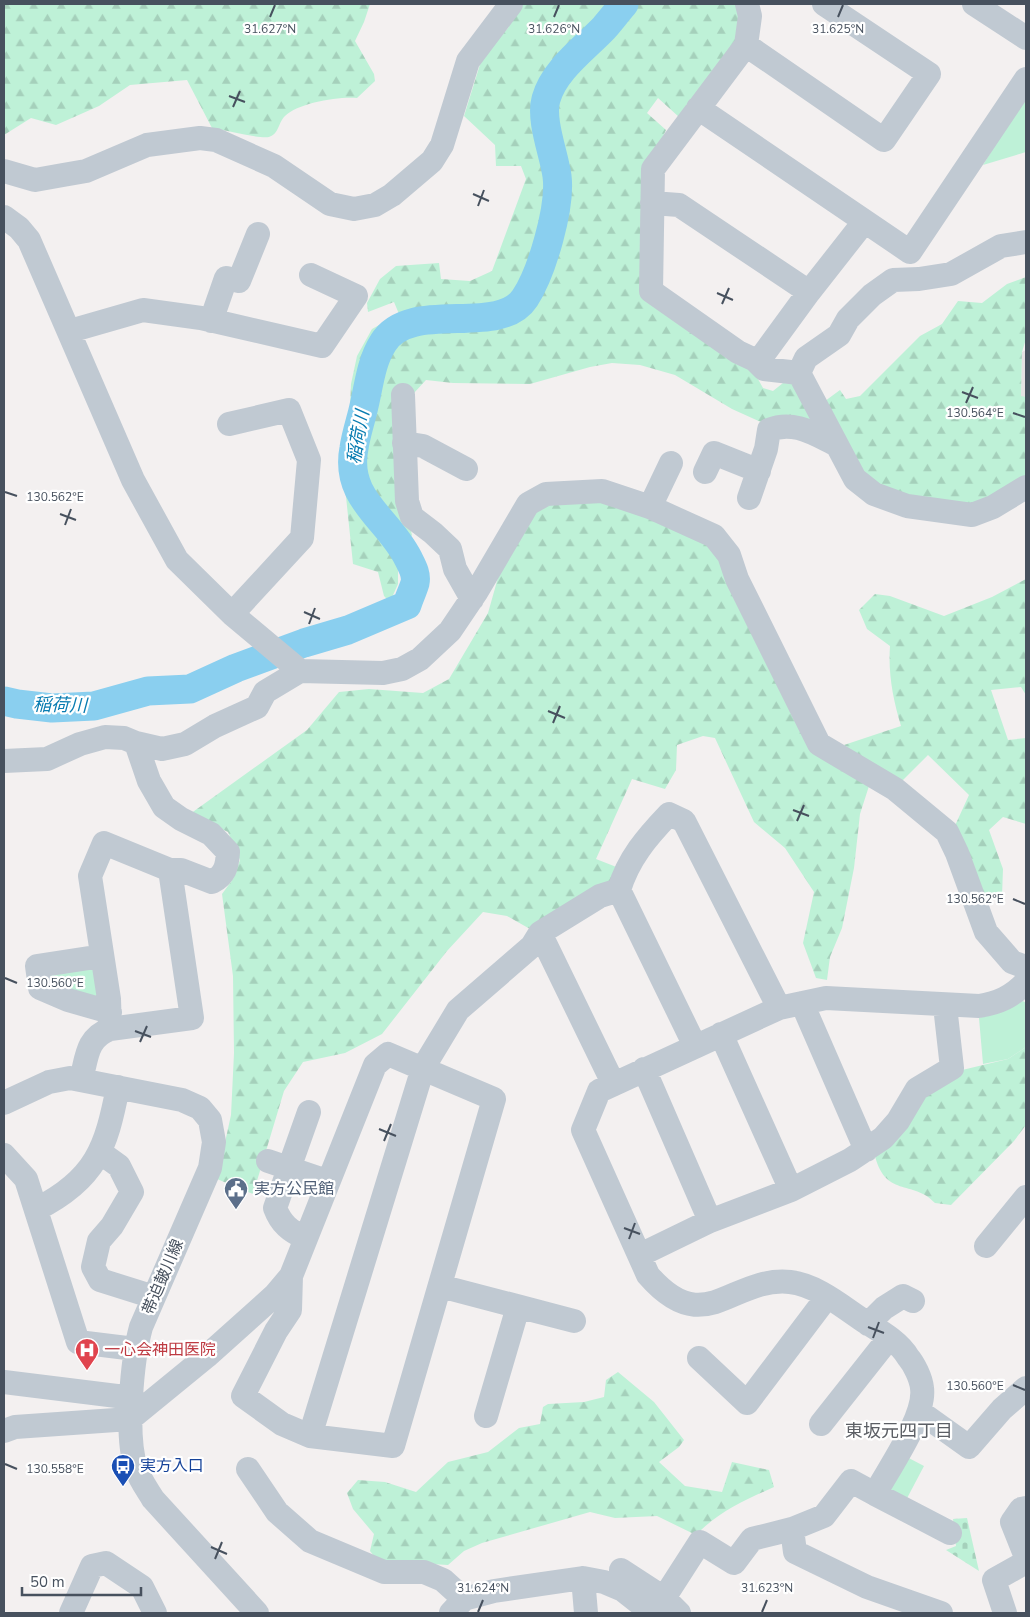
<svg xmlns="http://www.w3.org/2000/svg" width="1030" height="1617" viewBox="0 0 1030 1617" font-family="'Nunito Sans','Noto Sans JP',sans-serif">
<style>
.education{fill:#e4e1e2}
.green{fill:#bef1d7}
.forest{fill:url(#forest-firs)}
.cemetery{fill:url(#cemetery-stones)}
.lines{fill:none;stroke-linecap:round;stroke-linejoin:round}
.river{stroke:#8acfef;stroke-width:29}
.minor{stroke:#c0c9d2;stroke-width:24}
.ticks{fill:none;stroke:#47515e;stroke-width:2}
.labels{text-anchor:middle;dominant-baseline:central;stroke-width:4.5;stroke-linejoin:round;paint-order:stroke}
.service-label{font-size:16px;fill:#4e5e75;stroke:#fff;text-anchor:start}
.street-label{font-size:16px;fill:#47515e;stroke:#fff}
.health-label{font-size:16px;fill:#be3a42;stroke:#fff;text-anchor:start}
.transit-label{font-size:16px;fill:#164399;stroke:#fff;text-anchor:start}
.water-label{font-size:18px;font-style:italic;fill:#087cb1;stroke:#fff}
.neighbourhood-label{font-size:18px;fill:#5c5f65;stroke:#fff}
.ticks-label{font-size:12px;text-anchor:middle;fill:#47515e;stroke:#fff;stroke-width:4.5;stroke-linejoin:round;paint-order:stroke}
</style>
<defs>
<pattern id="forest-firs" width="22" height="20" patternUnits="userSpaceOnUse" patternTransform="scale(1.25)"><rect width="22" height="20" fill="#bef1d7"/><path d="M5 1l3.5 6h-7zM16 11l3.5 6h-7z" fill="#a5d0bb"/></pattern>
<pattern id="cemetery-stones" width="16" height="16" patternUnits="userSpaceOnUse" patternTransform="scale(1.25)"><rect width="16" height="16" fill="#bef1d7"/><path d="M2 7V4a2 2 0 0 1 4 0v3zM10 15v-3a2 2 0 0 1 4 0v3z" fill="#a5d0bb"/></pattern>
</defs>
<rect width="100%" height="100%" fill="#f3f0f0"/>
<path class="education" d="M 1026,350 L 1026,397 L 1021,397 L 1022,352 Z"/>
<path class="green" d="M 1026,95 L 1026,152 L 983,165 Z
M 90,963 L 103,997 L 93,1002 L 45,983 L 48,969 Z
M 1023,1001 L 1026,1003 L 1026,1047 L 1008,1059 L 983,1064 L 979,1018 Z
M 903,1455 L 924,1466 L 904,1504 L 887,1495 Z"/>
<path class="forest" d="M 4,4 L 370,4 L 364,22 L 355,41 L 374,74 L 375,81 L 357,98 C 339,96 298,103 285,116 C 278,123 279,134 269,137 C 259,139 225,130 212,128 L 187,80 L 130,85 L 99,106 L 56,125 L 31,118 L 4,135 Z
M 519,4 L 737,4 L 741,35 L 679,117 L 658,98 L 647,113 L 666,130 L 660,143 L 643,294 L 754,372 L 763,388 L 773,391 L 783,383 L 801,384 L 828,435 L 763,423 L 732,409 L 675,375 L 640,365 L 612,363 L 590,367 L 530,384 L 453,383 L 426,380 L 414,393 L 403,499 L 412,535 L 398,563 L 398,584 L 390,602 L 384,596 L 378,572 L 353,564 L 342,458 L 349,430 L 351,384 L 357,356 L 372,329 L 399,314 L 394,302 L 368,312 L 367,303 L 380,279 L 396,266 L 439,263 L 441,279 L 470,281 L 492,271 L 526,179 L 521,166 L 496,166 L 495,145 L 464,116 L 482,58 L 508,28 Z
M 1026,277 L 1026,339 L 1022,352 L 1021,396 L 1026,397 L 1026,480 L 970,509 L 875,489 L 821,404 L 840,390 L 846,399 L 860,396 L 920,336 L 942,324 L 958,301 L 982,303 L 1007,284 Z
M 544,500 L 622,501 L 712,540 L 792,714 L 869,786 L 860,814 L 854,868 L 842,928 L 830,957 L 827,980 L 816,978 L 803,943 L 814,892 L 785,848 L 754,822 L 715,738 L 703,736 L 677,745 L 676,770 L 665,789 L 632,779 L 596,859 L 619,868 L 610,882 L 530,929 L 507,916 L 483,912 L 447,951 L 382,1034 L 345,1053 L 303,1062 L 284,1091 L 253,1194 L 217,1179 L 231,1115 L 234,1053 L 233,976 L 222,894 L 233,879 L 240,860 L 228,832 L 190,814 L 307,730 L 339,692 L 369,689 L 423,693 L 449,679 L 488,613 L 503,560 Z
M 1026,579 L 1026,695 L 1021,687 L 991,690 L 1008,740 L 1026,738 L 1026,824 L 1003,817 L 989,830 L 1003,869 L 1002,896 L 979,892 L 953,830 L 969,795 L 928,755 L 899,784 L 844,745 L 901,726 C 893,699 888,674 890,646 L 867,629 L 859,610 L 875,594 L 890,596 L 944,616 L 992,597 Z
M 1026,1047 L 1026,1125 L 1014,1141 L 951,1205 L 935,1203 C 913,1179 884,1199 874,1152 L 921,1093 L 958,1071 L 1008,1059 Z
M 618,1372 L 654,1402 L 684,1440 L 679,1447 L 659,1462 L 685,1486 L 722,1492 L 732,1462 L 769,1470 L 774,1487 C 745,1500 719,1511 696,1535 L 657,1516 L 615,1518 L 590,1512 L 482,1543 L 464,1551 L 448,1565 L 378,1561 L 370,1551 L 374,1534 L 353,1509 L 347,1493 L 358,1480 L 385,1482 L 416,1492 L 448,1462 L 488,1452 L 519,1428 L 540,1424 L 543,1407 L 548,1404 L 584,1402 L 604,1397 L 606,1380 Z"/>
<path class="cemetery" d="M 967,1518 L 979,1571 L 946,1550 L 956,1546 L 953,1519 Z"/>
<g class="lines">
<path class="river" d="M 4,701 L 17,704 L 52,708 L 94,706 L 148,691 L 190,689 L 236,668 L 304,643 L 348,630 L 407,605 C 409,598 413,590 415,583 C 417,574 412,566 408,558 C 388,518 344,499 354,448 C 356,434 361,420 364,406 C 369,385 371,362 383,343 C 410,298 499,338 525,298 C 542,272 561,207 557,176 C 554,154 540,120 546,99 C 554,70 584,49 604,28 C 611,20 617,12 624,4"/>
<path class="minor" d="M 747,4 L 750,16 L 746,45 L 653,169 L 651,291 L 738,352 L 755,360 L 763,355 L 809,292 L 864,222
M 974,4 L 1026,38
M 746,45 L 884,140 L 929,74 L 824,4
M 698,108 L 910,252 L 1026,79
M 4,171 L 35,180 L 63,175 L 86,171 L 147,145 L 200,138 L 216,140 L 274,166 L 330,204 L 354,209 L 375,205 L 392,195 L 432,161 L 442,145 L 468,61 L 511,4
M 652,203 L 679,205 L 809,292
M 4,217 L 19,228 L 29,240 L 133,480 L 177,560 L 232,614 L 300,671 L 383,673 L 402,669 L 420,659 L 450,631 L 477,591 L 528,504 L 546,494 L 602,491 L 650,507 L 714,536 L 729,555 L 737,579 L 819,744 L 895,789 L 947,832 L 957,853 L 986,932 L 1012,962 L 1026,967
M 211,321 L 226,278 L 239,281 L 258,234
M 70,331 L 143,310 L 201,318 L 322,346 L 356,296 L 311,275
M 755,360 L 764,369 L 799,373
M 799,373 L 855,479 L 874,494 L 907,506 L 972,515 L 993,507 L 1026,487
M 799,373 L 806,358 L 839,335 L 848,319 L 872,295 L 893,280 L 919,279 L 951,274 L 1001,246 L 1026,242
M 403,395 L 407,501 L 412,517 L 433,533 L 450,549 L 455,569 L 472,599
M 229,424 L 289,410 L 309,460 L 302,538 L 232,614
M 404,443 L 423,446 L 466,469
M 705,472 L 714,453 L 759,471
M 749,498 L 766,449 L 769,430 C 794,420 814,434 837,445
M 650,507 L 671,463
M 136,743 L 149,781 L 164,807 L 181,819 L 211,834 L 228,852 C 227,867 225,875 212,882 L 181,870 L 170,870
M 4,761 L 47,759 L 80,744 L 105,737 L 124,738 L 136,743 L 162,749 L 185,744 L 215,726 L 257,707 L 265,692 L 300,671
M 619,890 L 695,1046
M 540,933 L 613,1083
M 102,956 L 37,966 L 40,988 L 68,1000 L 110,1012
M 802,1003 L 866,1150
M 721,1034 L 791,1190
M 644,1069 L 710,1221
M 81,1080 C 87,1058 86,1038 110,1029 L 192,1018 L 170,870 L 104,843 L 90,876 L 109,999 L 110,1029
M 4,1103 L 49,1082 L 70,1078 L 182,1100 L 200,1108 L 210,1120 L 214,1142 L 210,1168 L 141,1327 C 132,1360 125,1435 136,1468 C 140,1480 147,1489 153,1499 L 257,1613
M 101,1153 L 119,1166 L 132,1192 L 112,1226 L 99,1241 L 93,1267 L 100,1280 L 154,1297
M 4,1155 L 26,1179 L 78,1342 L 135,1349
M 268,1161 L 327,1181
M 37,1209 C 96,1179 106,1148 118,1087
M 305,1238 C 290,1231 281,1224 275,1208 L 309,1112
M 986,1246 L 1026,1197
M 640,1255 L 710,1221 L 791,1190 L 850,1160 L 883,1138 L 898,1121 L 917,1089 L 952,1068 L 945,1006
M 440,1286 L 574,1321
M 868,1324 L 884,1308 L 903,1296 L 913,1301
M 699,1358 L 747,1403 L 827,1297
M 4,1382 L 133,1398
M 920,1412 L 969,1447 L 1002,1409 L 1026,1388
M 486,1416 L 518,1307
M 821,1424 L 889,1338
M 4,1431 L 15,1427 L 130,1419 L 207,1356 L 275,1295 L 291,1276 L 375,1065 L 388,1054 L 494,1099 L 393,1446 L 310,1436 L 282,1424 L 243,1396 L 276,1331 L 290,1310 L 291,1276
M 310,1436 L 423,1068 L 458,1010 L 532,946 L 540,933 L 600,896 L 619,890 C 628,859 647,837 669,814 L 684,821 L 779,1008
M 248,1469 L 277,1512 L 310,1541 L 384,1572 L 424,1572 L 443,1580 L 464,1599
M 875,1494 L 950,1533
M 1026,1508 L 1021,1509 L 1012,1522 L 1026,1557
M 621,1570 L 664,1598 L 679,1613
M 583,1578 L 586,1613
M 664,1598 L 700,1542 L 734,1563 L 752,1539 L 792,1529
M 71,1613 L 92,1566 L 106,1563 L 142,1587 L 155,1613
M 451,1613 L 464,1599 L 494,1591 L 583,1578 L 604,1582 L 623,1590 L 652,1613
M 941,1613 L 867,1587 L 795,1552 L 792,1529 L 824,1516 L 851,1481 L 875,1494 C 889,1468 926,1416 922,1388 C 921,1378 914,1364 908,1357 C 898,1340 876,1329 861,1319 C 840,1305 816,1285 790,1282 C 731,1276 705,1341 648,1275 L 583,1130 L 599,1091 L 779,1008 L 826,998 L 979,1006 C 998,1003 1012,997 1026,982
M 1005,1613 L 994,1580 L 1026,1562"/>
</g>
<path class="ticks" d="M 270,17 L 275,5M 554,17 L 559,5M 838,17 L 843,5M 229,96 L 245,102M 233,107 L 240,91M 473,194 L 489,201M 478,206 L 484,190M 717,293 L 733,300M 722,304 L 729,288M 962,392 L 978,398M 966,403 L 973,387M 1013,413 L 1025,417M 5,492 L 17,496M 60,514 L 76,520M 65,525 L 71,509M 304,612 L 320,619M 309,624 L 315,608M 548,711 L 565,718M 553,723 L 560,706M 793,810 L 809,816M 797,821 L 804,805M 1013,899 L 1025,904M 5,978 L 17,983M 135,1031 L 151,1037M 140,1042 L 147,1026M 379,1129 L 396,1136M 384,1141 L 391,1124M 624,1228 L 640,1234M 629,1239 L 635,1223M 868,1327 L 884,1333M 873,1338 L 879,1322M 1013,1385 L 1025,1390M 5,1464 L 17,1469M 211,1547 L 227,1554M 215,1559 L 222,1542M 478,1612 L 483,1600M 762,1612 L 767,1600"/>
<defs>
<g id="civic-pin" transform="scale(1.25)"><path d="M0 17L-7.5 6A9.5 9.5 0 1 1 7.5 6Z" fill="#5c6f8a" stroke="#fff"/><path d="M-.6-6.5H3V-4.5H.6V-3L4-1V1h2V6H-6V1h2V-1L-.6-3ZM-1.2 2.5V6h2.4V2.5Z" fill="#fff"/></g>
<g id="hospital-pin" transform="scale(1.25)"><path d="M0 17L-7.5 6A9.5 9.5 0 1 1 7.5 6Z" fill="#e0444e" stroke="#fff"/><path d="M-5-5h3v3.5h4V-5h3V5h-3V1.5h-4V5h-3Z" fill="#fff"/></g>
<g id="bus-pin" transform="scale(1.25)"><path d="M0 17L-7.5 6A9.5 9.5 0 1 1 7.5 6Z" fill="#1a4fb4" stroke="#fff"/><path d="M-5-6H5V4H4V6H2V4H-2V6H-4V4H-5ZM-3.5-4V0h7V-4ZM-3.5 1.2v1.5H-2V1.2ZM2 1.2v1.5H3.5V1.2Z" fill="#fff"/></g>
</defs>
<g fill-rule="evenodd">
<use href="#civic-pin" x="236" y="1189"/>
<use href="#hospital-pin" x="87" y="1350"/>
<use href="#bus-pin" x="123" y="1466"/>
</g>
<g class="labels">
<g class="service-label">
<text x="254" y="1189">実方公民館</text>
</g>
<g class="street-label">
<text transform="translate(163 1277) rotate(-67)">帯迫皷川線</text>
</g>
<g class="health-label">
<text x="104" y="1350">一心会神田医院</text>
</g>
<g class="transit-label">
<text x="140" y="1466">実方入口</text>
</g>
<g class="water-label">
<text transform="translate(358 437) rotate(-80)">稲荷川</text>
<text transform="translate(60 705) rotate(1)">稲荷川</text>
</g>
<g class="neighbourhood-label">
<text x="899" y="1431">東坂元四丁目</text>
</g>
</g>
<g class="ticks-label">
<text x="270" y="33">31.627°N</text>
<text x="554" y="33">31.626°N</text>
<text x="838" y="33">31.625°N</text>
<text x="975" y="417">130.564°E</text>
<text x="55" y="501">130.562°E</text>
<text x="975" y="903">130.562°E</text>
<text x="55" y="987">130.560°E</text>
<text x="975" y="1390">130.560°E</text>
<text x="55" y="1473">130.558°E</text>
<text x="483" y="1592">31.624°N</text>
<text x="767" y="1592">31.623°N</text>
</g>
<rect width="1030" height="1617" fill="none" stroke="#47515e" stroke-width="10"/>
<path d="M22 1587v8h119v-8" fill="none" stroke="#47515e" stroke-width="2.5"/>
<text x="30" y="1587" font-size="15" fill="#47515e" stroke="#ffffff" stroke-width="4" paint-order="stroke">50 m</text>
</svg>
